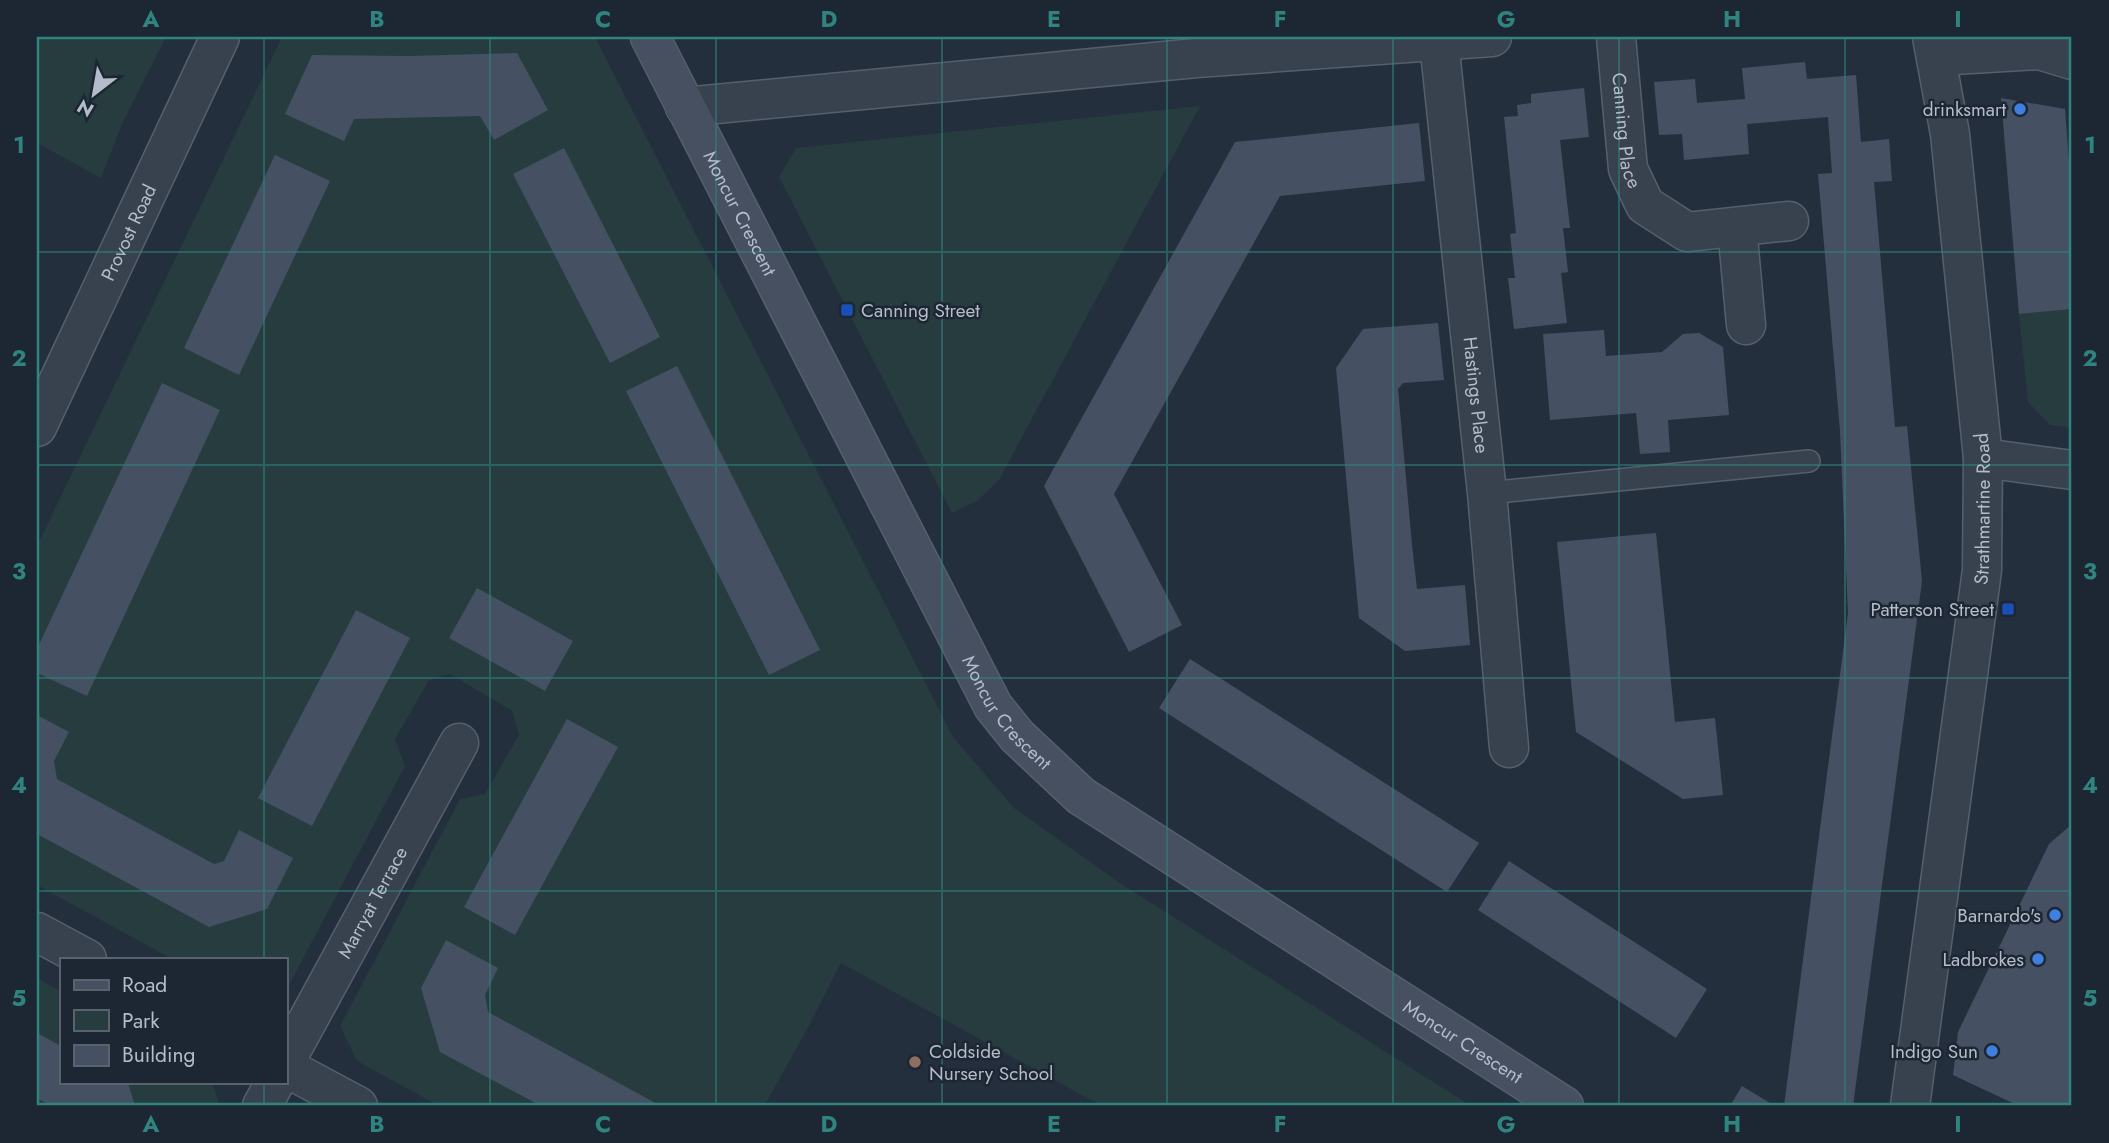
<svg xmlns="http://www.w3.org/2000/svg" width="2109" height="1143" viewBox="0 0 2109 1143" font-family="Jost,sans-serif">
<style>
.green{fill:#263c3f}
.building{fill:#455162}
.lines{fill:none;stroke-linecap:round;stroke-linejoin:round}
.service-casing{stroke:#565f6c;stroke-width:24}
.minor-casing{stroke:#565f6c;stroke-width:41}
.tertiary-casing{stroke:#565f6c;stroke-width:41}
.secondary-casing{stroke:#565f6c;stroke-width:41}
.service{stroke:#38414e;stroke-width:21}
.minor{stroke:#38414e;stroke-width:38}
.tertiary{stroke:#38414e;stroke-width:38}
.secondary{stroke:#465061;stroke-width:38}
.grid{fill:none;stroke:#308480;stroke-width:2;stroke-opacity:0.55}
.shop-dot{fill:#3f7fe0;stroke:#1d2633;stroke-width:2.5}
.transit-dot{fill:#1a4fb4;stroke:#1d2633;stroke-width:2.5}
.education-dot{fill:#8d6e63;stroke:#1d2633;stroke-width:2.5}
.labels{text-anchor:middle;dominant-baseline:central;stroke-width:5;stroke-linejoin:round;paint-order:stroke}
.poi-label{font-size:19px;fill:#b4bcc9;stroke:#1d2633;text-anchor:end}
.street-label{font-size:19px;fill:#b4bcc9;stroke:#1d2633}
.neatline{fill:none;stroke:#308480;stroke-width:2.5}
.grid-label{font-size:23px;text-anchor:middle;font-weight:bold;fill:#308480}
</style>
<rect width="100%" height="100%" fill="#242f3e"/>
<path class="green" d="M 37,37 L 166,37 L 122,124 L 101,178 L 37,143 Z
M 282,37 L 595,37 L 953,737 L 1014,808 L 1123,885 L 1471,1106 L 1102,1106 L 841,963 L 804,1035 L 764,1106 L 439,1106 L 357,1061 L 340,1026 L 460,799 L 485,794 L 519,735 L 512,711 L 450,674 L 429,680 L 395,739 L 405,766 L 288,987 L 285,988 L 285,959 L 172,959 L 37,885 L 37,546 Z
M 1200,106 L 999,480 L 977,501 L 952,513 L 779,177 L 796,148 Z
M 2072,309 L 2072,428 L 2050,425 L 2028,402 L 2019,314 Z
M 37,978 L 61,992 L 61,1082 L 212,1082 L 220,1106 L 37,1106 Z"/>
<path class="building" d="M 517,53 L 548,110 L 494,140 L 480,116 L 354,119 L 344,141 L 285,114 L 312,55 L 408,56 Z
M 1805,62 L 1807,79 L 1856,75 L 1861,142 L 1889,139 L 1892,181 L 1874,182 L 1895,427 L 1907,426 L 1922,581 L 1853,1106 L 1784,1106 L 1848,613 L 1840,431 L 1818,174 L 1832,173 L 1828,117 L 1747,124 L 1749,154 L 1684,160 L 1682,134 L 1659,135 L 1654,82 L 1695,79 L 1697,103 L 1745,99 L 1742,68 Z
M 1584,88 L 1589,137 L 1560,140 L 1570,228 L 1563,228 L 1568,272 L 1561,273 L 1567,323 L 1514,329 L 1508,278 L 1515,278 L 1510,234 L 1516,233 L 1504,117 L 1518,116 L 1517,105 L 1531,103 L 1531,94 Z
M 2001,98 L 2065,109 L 2072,202 L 2072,309 L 2019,314 Z
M 1419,123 L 1425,181 L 1280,196 L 1114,494 L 1182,625 L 1129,652 L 1044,486 L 1235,142 Z
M 564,148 L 660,337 L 610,363 L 513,174 Z
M 275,155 L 330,181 L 239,375 L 184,348 Z
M 1438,323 L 1444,380 L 1403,383 L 1398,389 L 1412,545 L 1417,589 L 1465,585 L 1470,645 L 1405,651 L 1359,618 L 1336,368 L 1363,329 Z
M 1604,330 L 1606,356 L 1662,352 L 1683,334 L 1699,333 L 1723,347 L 1729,415 L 1668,420 L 1670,452 L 1640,454 L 1636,413 L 1550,420 L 1543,334 Z
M 677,366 L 820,650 L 769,675 L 626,391 Z
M 162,383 L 220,410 L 87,696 L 37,673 L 37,649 Z
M 1656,533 L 1675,722 L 1715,718 L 1723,795 L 1683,799 L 1576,732 L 1557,542 Z
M 477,588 L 573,641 L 545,691 L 449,638 Z
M 356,610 L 410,638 L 312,826 L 258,798 Z
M 1190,659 L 1479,843 L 1447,892 L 1159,708 Z
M 37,715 L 69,732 L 54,761 L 57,779 L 214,864 L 224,861 L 239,830 L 293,858 L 267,909 L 209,927 L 37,834 Z
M 567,719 L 618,747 L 515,935 L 464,907 Z
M 2072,824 L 2072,1106 L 2019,1106 L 1953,1075 L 1958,1032 L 2049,844 Z
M 1509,861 L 1707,989 L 1676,1038 L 1478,910 Z
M 446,940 L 498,968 L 485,995 L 488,1012 L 661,1106 L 541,1106 L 440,1052 L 421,988 Z
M 37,1033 L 61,1046 L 61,1082 L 126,1082 L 128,1083 L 135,1106 L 51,1106 L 37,1098 Z
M 1742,1086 L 1775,1106 L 1730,1106 Z"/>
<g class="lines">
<g class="service-casing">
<path id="service" d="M 1487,493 L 1809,461"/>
</g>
<g class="minor-casing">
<g id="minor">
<path id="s1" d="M 1616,37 L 1628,169 L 1645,205 L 1687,232 L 1789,221"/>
<path id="s2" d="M 1439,42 L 1487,493 L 1509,748"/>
<path d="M 1937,56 L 2039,50 L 2072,60"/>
<path d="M 685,107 L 1196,58 L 1492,37"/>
<path d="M 1737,227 L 1746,325"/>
<path id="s3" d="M 37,427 L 220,37"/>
<path d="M 1983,458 L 2072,470"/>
<path d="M 37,932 L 87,959"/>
<path id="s4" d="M 285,1062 L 459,743"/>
<path d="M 285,1067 L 358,1106"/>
<path d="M 262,1106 L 275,1082"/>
</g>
</g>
<g class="tertiary-casing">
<g id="tertiary">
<path id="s5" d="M 1910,1106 L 1982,570 L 1983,458 L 1950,134 L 1932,37"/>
</g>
</g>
<g class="secondary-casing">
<g id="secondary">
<path id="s6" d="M 650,37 L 993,706 L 1017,736 L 1081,796 L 1564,1106"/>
</g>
</g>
<use href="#service" class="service"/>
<use href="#minor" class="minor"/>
<use href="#tertiary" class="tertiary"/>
<use href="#secondary" class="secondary"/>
</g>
<path class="grid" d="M 264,37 L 264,959M 490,37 L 490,1106M 716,37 L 716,1106M 942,37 L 942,1106M 1167,37 L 1167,1106M 1393,37 L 1393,1106M 1619,37 L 1619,1106M 1845,37 L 1845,1106M 37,252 L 2072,252M 37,465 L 2072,465M 37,678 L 2072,678M 37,891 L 2072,891M 264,1082 L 264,1106"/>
<g class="shop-dot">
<circle cx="2020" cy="109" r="7"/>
<circle cx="2055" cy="915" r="7"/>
<circle cx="2038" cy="959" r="7"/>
<circle cx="1992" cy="1051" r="7"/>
</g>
<g class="transit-dot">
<rect x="840" y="303" width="14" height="14" rx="3.5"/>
<rect x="2001" y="602" width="14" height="14" rx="3.5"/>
</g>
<circle class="education-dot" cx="915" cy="1062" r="7"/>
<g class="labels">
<g class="poi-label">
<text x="2006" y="109">drinksmart</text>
<text x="861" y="310" text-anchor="start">Canning Street</text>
<text x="1994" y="609">Patterson Street</text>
<text x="2041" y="915">Barnardo's</text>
<text x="2024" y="959">Ladbrokes</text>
<text x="929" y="1051" text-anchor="start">Coldside<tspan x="929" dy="22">Nursery School</tspan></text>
<text x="1978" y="1051">Indigo Sun</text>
</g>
<g class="street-label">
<text stroke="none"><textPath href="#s1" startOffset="94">Canning Place</textPath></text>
<text stroke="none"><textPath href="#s6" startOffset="198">Moncur Crescent</textPath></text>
<text stroke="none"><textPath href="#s3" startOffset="215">Provost Road</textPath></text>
<text stroke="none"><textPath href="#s2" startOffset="355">Hastings Place</textPath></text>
<text stroke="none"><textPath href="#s5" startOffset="602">Strathmartine Road</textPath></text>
<text stroke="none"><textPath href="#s6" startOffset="765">Moncur Crescent</textPath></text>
<text stroke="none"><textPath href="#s4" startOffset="182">Marryat Terrace</textPath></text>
<text stroke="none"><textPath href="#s6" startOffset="1332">Moncur Crescent</textPath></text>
</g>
</g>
<rect width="2109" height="1143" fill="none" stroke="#1d2633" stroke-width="77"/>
<rect x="60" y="958" width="228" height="126" fill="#1d2633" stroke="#59626f" stroke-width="2"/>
<rect x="74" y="980" width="35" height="10" fill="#465061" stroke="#59626f" stroke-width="2"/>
<text x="122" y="992" font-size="21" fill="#b4bcc9">Road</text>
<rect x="74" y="1010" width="35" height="21" fill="#263c3f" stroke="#59626f" stroke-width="2"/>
<text x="122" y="1028" font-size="21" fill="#b4bcc9">Park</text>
<rect x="74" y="1045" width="35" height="21" fill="#455162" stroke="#59626f" stroke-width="2"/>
<text x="122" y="1062" font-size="21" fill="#b4bcc9">Building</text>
<g transform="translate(94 94) rotate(211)" stroke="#1d2633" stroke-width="5" paint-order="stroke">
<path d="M0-5L12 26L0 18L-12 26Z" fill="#b4bcc9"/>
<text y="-10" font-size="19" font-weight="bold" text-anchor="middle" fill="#b4bcc9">N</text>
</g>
<rect x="38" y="38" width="2032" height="1066" class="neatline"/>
<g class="grid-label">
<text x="151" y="27">A</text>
<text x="377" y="27">B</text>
<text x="603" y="27">C</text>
<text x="829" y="27">D</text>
<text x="1054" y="27">E</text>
<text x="1280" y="27">F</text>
<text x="1506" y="27">G</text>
<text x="1732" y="27">H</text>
<text x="1958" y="27">I</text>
<text x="19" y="153">1</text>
<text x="2090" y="153">1</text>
<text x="19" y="366">2</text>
<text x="2090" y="366">2</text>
<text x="19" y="579">3</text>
<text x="2090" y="579">3</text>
<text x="19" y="793">4</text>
<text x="2090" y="793">4</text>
<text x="19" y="1006">5</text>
<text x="2090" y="1006">5</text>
<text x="151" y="1132">A</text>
<text x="377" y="1132">B</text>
<text x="603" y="1132">C</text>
<text x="829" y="1132">D</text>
<text x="1054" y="1132">E</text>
<text x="1280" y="1132">F</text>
<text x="1506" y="1132">G</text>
<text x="1732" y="1132">H</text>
<text x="1958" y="1132">I</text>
</g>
</svg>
